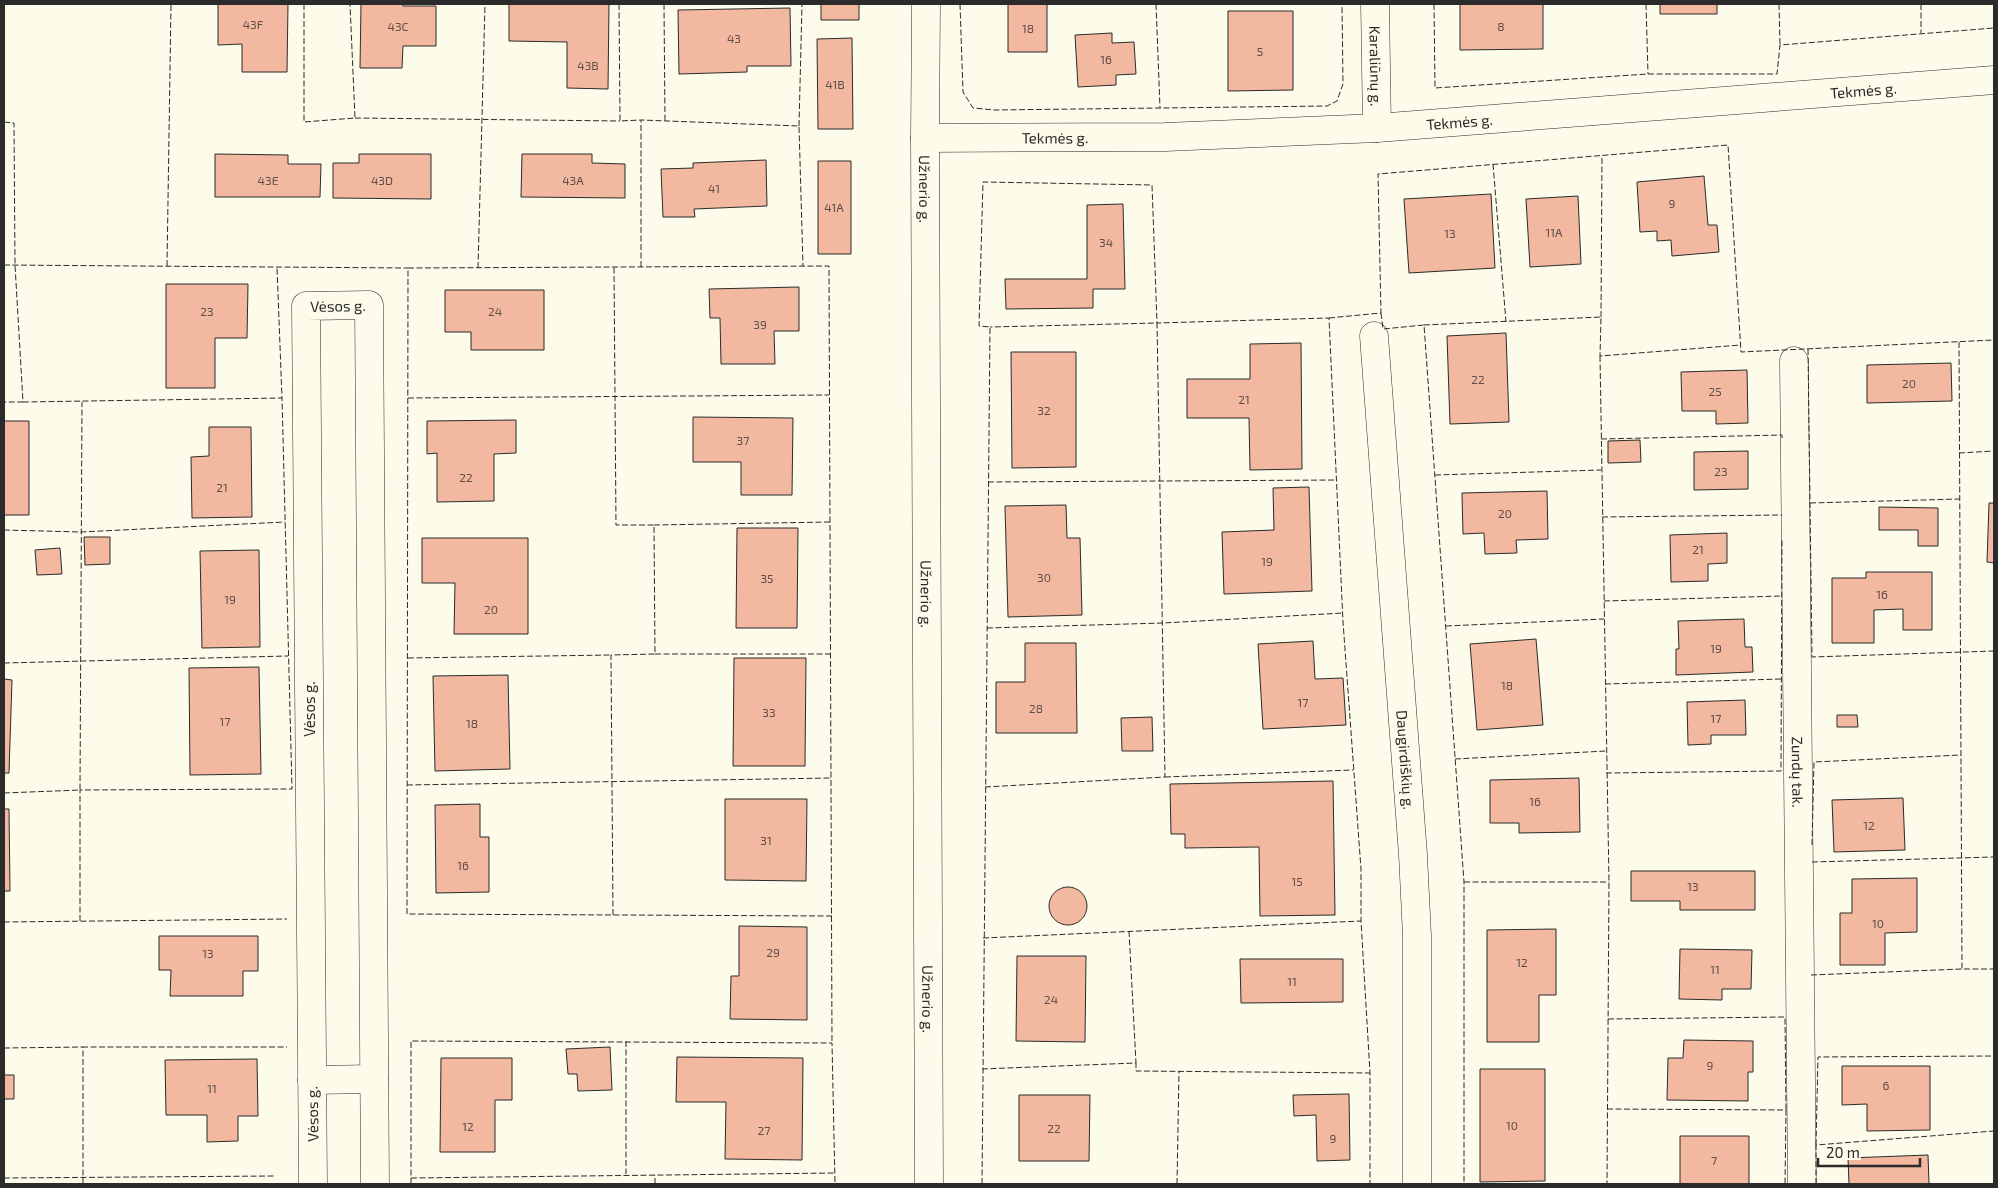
<svg xmlns="http://www.w3.org/2000/svg" width="1998" height="1188" viewBox="0 0 1998 1188" font-family="'Exo 2',sans-serif">
<style>
.building{fill:#f2b8a0;stroke:#2b2b2b}
.lines{fill:none;stroke-linecap:round;stroke-linejoin:round}
.minor-casing{stroke:#2b2b2b;stroke-width:29}
.minor{stroke:#fdfbea;stroke-width:28}
.fence{stroke:#2b2b2b;stroke-width:1;stroke-dasharray:6 2.5;stroke-linecap:butt}
.labels{text-anchor:middle;dominant-baseline:central;stroke-width:4;stroke-linejoin:round;paint-order:stroke}
.number-label{font-size:12px;fill:#5d4e48}
.street-label{font-size:15px;fill:#2b2b2b;stroke:#fdfbea}
</style>
<rect width="100%" height="100%" fill="#fdfbea"/>
<path class="building" d="M 218,4 L 288,4 L 287,72 L 242,72 L 242,44 L 218,45 Z
M 361,4 L 403,4 L 403,6 L 436,6 L 436,46 L 403,46 L 402,68 L 360,68 Z
M 509,4 L 609,4 L 608,89 L 567,88 L 567,42 L 509,41 Z
M 821,4 L 859,4 L 859,20 L 821,20 Z
M 1008,4 L 1047,4 L 1047,52 L 1008,52 Z
M 1460,4 L 1543,4 L 1543,49 L 1460,50 Z
M 1660,4 L 1717,4 L 1717,14 L 1660,14 Z
M 790,8 L 791,66 L 747,66 L 747,72 L 679,74 L 678,10 Z
M 1228,11 L 1293,11 L 1293,90 L 1228,91 Z
M 1112,33 L 1112,43 L 1134,42 L 1136,74 L 1116,75 L 1116,85 L 1078,87 L 1075,35 Z
M 852,38 L 853,129 L 818,129 L 817,39 Z
M 215,154 L 288,155 L 288,164 L 321,164 L 320,197 L 215,197 Z
M 359,154 L 431,154 L 431,199 L 333,198 L 333,163 L 359,163 Z
M 522,154 L 592,154 L 592,163 L 625,164 L 625,198 L 521,197 Z
M 766,160 L 767,206 L 694,209 L 695,217 L 663,217 L 661,169 L 693,168 L 693,163 Z
M 818,161 L 851,161 L 851,254 L 818,254 Z
M 1704,176 L 1708,225 L 1717,225 L 1719,252 L 1672,256 L 1671,240 L 1657,241 L 1657,231 L 1640,232 L 1637,182 Z
M 1491,194 L 1495,268 L 1409,273 L 1404,199 Z
M 1578,196 L 1581,264 L 1530,267 L 1526,199 Z
M 1123,204 L 1125,289 L 1093,289 L 1093,308 L 1006,309 L 1005,279 L 1087,279 L 1087,205 Z
M 166,284 L 248,284 L 247,338 L 215,338 L 215,388 L 166,388 Z
M 799,287 L 799,331 L 774,331 L 775,364 L 721,364 L 720,318 L 710,318 L 709,289 Z
M 445,290 L 544,290 L 544,350 L 471,350 L 471,332 L 445,332 Z
M 1506,333 L 1509,422 L 1450,424 L 1447,336 Z
M 1301,343 L 1302,469 L 1250,470 L 1249,418 L 1187,418 L 1187,379 L 1250,379 L 1250,344 Z
M 1011,352 L 1076,352 L 1076,467 L 1012,468 Z
M 1951,363 L 1952,401 L 1867,403 L 1867,365 Z
M 1747,370 L 1748,423 L 1716,424 L 1716,411 L 1682,411 L 1681,372 Z
M 693,417 L 793,418 L 792,495 L 741,495 L 741,462 L 693,462 Z
M 516,420 L 516,453 L 494,454 L 494,501 L 437,502 L 437,453 L 427,454 L 427,421 Z
M 4,421 L 29,421 L 29,515 L 4,515 Z
M 209,427 L 251,427 L 252,517 L 192,518 L 191,457 L 209,456 Z
M 1640,440 L 1641,462 L 1608,463 L 1608,441 Z
M 1748,451 L 1748,489 L 1694,490 L 1694,452 Z
M 1309,487 L 1312,591 L 1224,594 L 1222,532 L 1274,530 L 1273,488 Z
M 1547,491 L 1548,539 L 1516,540 L 1517,553 L 1485,554 L 1484,533 L 1463,534 L 1462,493 Z
M 1989,503 L 1994,503 L 1994,563 L 1987,562 Z
M 1066,505 L 1067,538 L 1080,538 L 1082,615 L 1008,617 L 1005,506 Z
M 1879,507 L 1938,508 L 1938,546 L 1918,546 L 1918,530 L 1879,530 Z
M 737,528 L 798,528 L 797,628 L 736,628 Z
M 1727,533 L 1727,563 L 1708,564 L 1708,581 L 1671,582 L 1670,535 Z
M 84,537 L 110,537 L 110,564 L 85,565 Z
M 422,538 L 528,538 L 528,634 L 454,634 L 455,583 L 422,583 Z
M 60,548 L 62,574 L 37,575 L 35,550 Z
M 259,550 L 260,647 L 202,648 L 200,551 Z
M 1866,572 L 1932,572 L 1932,630 L 1903,630 L 1903,609 L 1874,610 L 1874,643 L 1832,643 L 1832,578 L 1866,578 Z
M 1744,619 L 1745,647 L 1752,647 L 1753,672 L 1676,675 L 1676,649 L 1679,649 L 1678,621 Z
M 1536,639 L 1543,725 L 1477,730 L 1470,644 Z
M 1313,641 L 1315,679 L 1343,678 L 1346,725 L 1263,729 L 1258,644 Z
M 1025,643 L 1076,643 L 1077,733 L 996,733 L 996,682 L 1025,682 Z
M 734,658 L 806,658 L 805,766 L 733,766 Z
M 259,667 L 261,774 L 190,775 L 189,668 Z
M 508,675 L 510,769 L 435,771 L 433,676 Z
M 4,679 L 12,680 L 9,773 L 4,773 Z
M 1745,700 L 1746,735 L 1711,735 L 1711,744 L 1688,745 L 1687,702 Z
M 1837,715 L 1857,715 L 1858,727 L 1837,727 Z
M 1152,717 L 1153,751 L 1122,751 L 1121,718 Z
M 1579,778 L 1580,832 L 1519,833 L 1519,823 L 1490,823 L 1490,780 Z
M 1333,781 L 1335,915 L 1260,916 L 1259,847 L 1185,848 L 1185,834 L 1171,834 L 1170,784 Z
M 1903,798 L 1905,850 L 1834,852 L 1832,800 Z
M 725,799 L 807,799 L 806,881 L 725,880 Z
M 480,804 L 480,837 L 489,837 L 489,892 L 436,893 L 435,805 Z
M 4,809 L 9,809 L 10,891 L 4,891 Z
M 1631,871 L 1755,871 L 1755,910 L 1680,910 L 1680,901 L 1631,901 Z
M 1917,878 L 1917,932 L 1885,933 L 1885,965 L 1840,965 L 1840,913 L 1852,913 L 1852,879 Z
M1049 906a19 19 0 1 1 38 0a19 19 0 1 1-38 0Z
M 739,926 L 807,927 L 807,1020 L 730,1019 L 731,976 L 739,976 Z
M 1556,929 L 1556,995 L 1539,995 L 1539,1042 L 1487,1042 L 1487,930 Z
M 159,936 L 258,936 L 258,971 L 243,971 L 243,996 L 170,996 L 171,970 L 159,970 Z
M 1680,949 L 1752,950 L 1751,989 L 1722,989 L 1722,1000 L 1679,999 Z
M 1017,956 L 1086,956 L 1085,1042 L 1016,1041 Z
M 1240,959 L 1343,959 L 1343,1002 L 1241,1003 Z
M 1684,1040 L 1753,1041 L 1753,1072 L 1748,1072 L 1748,1101 L 1667,1100 L 1668,1058 L 1683,1058 Z
M 610,1047 L 612,1090 L 578,1091 L 577,1074 L 568,1074 L 566,1049 Z
M 677,1057 L 803,1058 L 802,1160 L 725,1159 L 726,1102 L 676,1102 Z
M 441,1058 L 512,1058 L 512,1100 L 495,1100 L 495,1152 L 440,1152 Z
M 257,1059 L 258,1116 L 238,1116 L 238,1141 L 207,1142 L 207,1115 L 166,1115 L 165,1060 Z
M 1842,1066 L 1930,1066 L 1930,1130 L 1867,1131 L 1867,1104 L 1842,1105 Z
M 1480,1069 L 1545,1069 L 1545,1181 L 1480,1182 Z
M 4,1075 L 14,1075 L 14,1099 L 4,1099 Z
M 1349,1094 L 1350,1160 L 1317,1161 L 1316,1115 L 1294,1116 L 1293,1095 Z
M 1019,1095 L 1090,1095 L 1089,1161 L 1019,1161 Z
M 1680,1136 L 1749,1136 L 1749,1184 L 1680,1184 Z
M 1928,1155 L 1929,1184 L 1849,1184 L 1848,1158 Z"/>
<g class="lines">
<g class="minor-casing">
<g id="minor">
<path id="s1" d="M 926,4 L 925,138 L 929,1184"/>
<path id="s2" d="M 1375,4 L 1377,128"/>
<path id="s3" d="M 925,138 L 1165,137 L 1377,128 L 1994,80"/>
<path id="s4" d="M 1374,336 L 1413,855 L 1417,936 L 1417,1184"/>
<path id="s5" d="M 1794,361 L 1802,1184"/>
<path d="M 312,1080 L 374,1079"/>
<path id="s6" d="M 313,1184 L 306,306 L 369,305 L 375,1184"/>
</g>
</g>
<use href="#minor" class="minor"/>
<path class="fence" d="M 304,4 L 304,122 L 355,118 L 350,4
M 619,4 L 620,121 L 641,120
M 664,4 L 665,121
M 960,4 L 963,92 L 973,108 L 995,110 L 1327,106 L 1337,101 L 1343,84 L 1342,4
M 1156,4 L 1160,108
M 1434,4 L 1435,88 L 1648,74 L 1777,74 L 1780,45 L 1994,28
M 1646,4 L 1648,74
M 1779,4 L 1780,45
M 1921,4 L 1921,33
M 355,118 L 620,121
M 4,122 L 14,123 L 15,265 L 23,402 L 4,402
M 799,126 L 802,4
M 1493,164 L 1506,322
M 4,265 L 408,268
M 167,266 L 171,4
M 641,267 L 641,120 L 799,126 L 803,266
M 478,268 L 485,4
M 1381,313 L 1383,329 L 1424,325 L 1464,882 L 1464,1184
M 1601,317 L 1602,155
M 1329,318 L 1381,313 L 1378,174 L 1728,145 L 1741,352 L 1994,340
M 1424,325 L 1601,317 L 1600,356 L 1741,345
M 1959,342 L 1962,969 L 1994,969
M 1808,349 L 1812,657 L 1994,651
M 1600,356 L 1609,882 L 1607,1184
M 408,398 L 829,395
M 23,402 L 282,398 L 277,267
M 1601,439 L 1782,435 L 1782,438
M 1959,453 L 1994,451
M 1435,475 L 1601,470
M 988,482 L 1337,480
M 1810,503 L 1960,499
M 1602,517 L 1782,515
M 654,525 L 830,522
M 4,530 L 81,532 L 285,522
M 1604,601 L 1782,596
M 1446,626 L 1604,619
M 987,628 L 1163,623 L 1343,613
M 655,654 L 831,654
M 408,658 L 611,655
M 4,663 L 288,656
M 1605,684 L 1782,679
M 1455,759 L 1606,751
M 1606,773 L 1781,771 L 1782,538
M 1165,777 L 1353,770
M 407,785 L 831,778
M 985,787 L 1165,777 L 1157,323 L 990,327
M 4,793 L 80,790 L 82,402
M 1812,845 L 1814,762 L 1961,755
M 1812,862 L 1994,857
M 1464,882 L 1609,882
M 613,915 L 611,655 L 655,654 L 654,525 L 616,525 L 614,267
M 832,916 L 407,914 L 408,268 L 829,266 C 830,525 831,784 832,1043
M 80,921 L 80,790 L 292,789 L 282,398
M 4,922 L 287,919
M 1129,931 L 1136,1063
M 983,938 L 1361,921
M 1811,975 L 1962,969
M 1608,1019 L 1785,1017 L 1786,1110
M 626,1041 L 626,1174
M 4,1048 L 83,1047
M 982,1069 L 1136,1063 L 1136,1071 L 1370,1073
M 1607,1109 L 1786,1110 L 1785,1184
M 1816,1145 L 1818,1057 L 1994,1056
M 4,1178 L 275,1176
M 411,1178 L 835,1173
M 83,1184 L 83,1047 L 287,1047
M 411,1184 L 411,1041 L 832,1043 L 835,1184
M 655,1184 L 655,1175
M 982,1184 L 990,327 L 979,326 L 983,182 L 1152,185 L 1157,323 L 1329,318 L 1343,622 L 1361,869 L 1361,921 L 1370,1073 L 1370,1184
M 1177,1184 L 1179,1071
M 1816,1184 L 1816,1145 L 1994,1131"/>
</g>
<g class="labels">
<g class="number-label">
<text x="253" y="24">43F</text>
<text x="398" y="26">43C</text>
<text x="1501" y="26">8</text>
<text x="1028" y="28">18</text>
<text x="734" y="38">43</text>
<text x="1260" y="51">5</text>
<text x="1106" y="59">16</text>
<text x="588" y="65">43B</text>
<text x="835" y="84">41B</text>
<text x="268" y="180">43E</text>
<text x="382" y="180">43D</text>
<text x="573" y="180">43A</text>
<text x="714" y="188">41</text>
<text x="1672" y="203">9</text>
<text x="834" y="207">41A</text>
<text x="1554" y="232">11A</text>
<text x="1450" y="233">13</text>
<text x="1106" y="242">34</text>
<text x="207" y="311">23</text>
<text x="495" y="311">24</text>
<text x="760" y="324">39</text>
<text x="1478" y="379">22</text>
<text x="1909" y="383">20</text>
<text x="1715" y="391">25</text>
<text x="1244" y="399">21</text>
<text x="1044" y="410">32</text>
<text x="743" y="440">37</text>
<text x="1721" y="471">23</text>
<text x="466" y="477">22</text>
<text x="222" y="487">21</text>
<text x="1505" y="513">20</text>
<text x="1698" y="549">21</text>
<text x="1267" y="561">19</text>
<text x="1044" y="577">30</text>
<text x="767" y="578">35</text>
<text x="1882" y="594">16</text>
<text x="230" y="599">19</text>
<text x="491" y="609">20</text>
<text x="1716" y="648">19</text>
<text x="1507" y="685">18</text>
<text x="1303" y="702">17</text>
<text x="1036" y="708">28</text>
<text x="769" y="712">33</text>
<text x="1716" y="718">17</text>
<text x="225" y="721">17</text>
<text x="472" y="723">18</text>
<text x="1535" y="801">16</text>
<text x="1869" y="825">12</text>
<text x="766" y="840">31</text>
<text x="463" y="865">16</text>
<text x="1297" y="881">15</text>
<text x="1693" y="886">13</text>
<text x="1878" y="923">10</text>
<text x="773" y="952">29</text>
<text x="208" y="953">13</text>
<text x="1522" y="962">12</text>
<text x="1715" y="969">11</text>
<text x="1292" y="981">11</text>
<text x="1051" y="999">24</text>
<text x="1710" y="1065">9</text>
<text x="1886" y="1085">6</text>
<text x="212" y="1088">11</text>
<text x="1512" y="1125">10</text>
<text x="468" y="1126">12</text>
<text x="1054" y="1128">22</text>
<text x="764" y="1130">27</text>
<text x="1333" y="1138">9</text>
<text x="1714" y="1160">7</text>
</g>
<g class="street-label">
<text stroke="none"><textPath href="#s2" startOffset="62">Karaliūnų g.</textPath></text>
<text stroke="none"><textPath href="#s3" startOffset="940">Tekmės g.</textPath></text>
<text stroke="none"><textPath href="#s3" startOffset="535">Tekmės g.</textPath></text>
<text stroke="none"><textPath href="#s3" startOffset="130">Tekmės g.</textPath></text>
<text stroke="none"><textPath href="#s1" startOffset="185">Užnerio g.</textPath></text>
<text stroke="none"><textPath href="#s6" startOffset="910">Vėsos g.</textPath></text>
<text stroke="none"><textPath href="#s1" startOffset="590">Užnerio g.</textPath></text>
<text transform="translate(309 709) rotate(-90)">Vėsos g.</text>
<text stroke="none"><textPath href="#s4" startOffset="425">Daugirdiškių g.</textPath></text>
<text stroke="none"><textPath href="#s5" startOffset="411">Zundų tak.</textPath></text>
<text stroke="none"><textPath href="#s1" startOffset="995">Užnerio g.</textPath></text>
<text transform="translate(312 1114) rotate(-91)">Vėsos g.</text>
</g>
</g>
<rect width="1998" height="1188" fill="none" stroke="#2b2b2b" stroke-width="10"/>
<path d="M1818 1158v8h102v-8" fill="none" stroke="#2b2b2b" stroke-width="2.5"/>
<text x="1826" y="1158" font-size="15" fill="#2b2b2b" stroke="#fdfbea" stroke-width="4" paint-order="stroke">20 m</text>
</svg>
